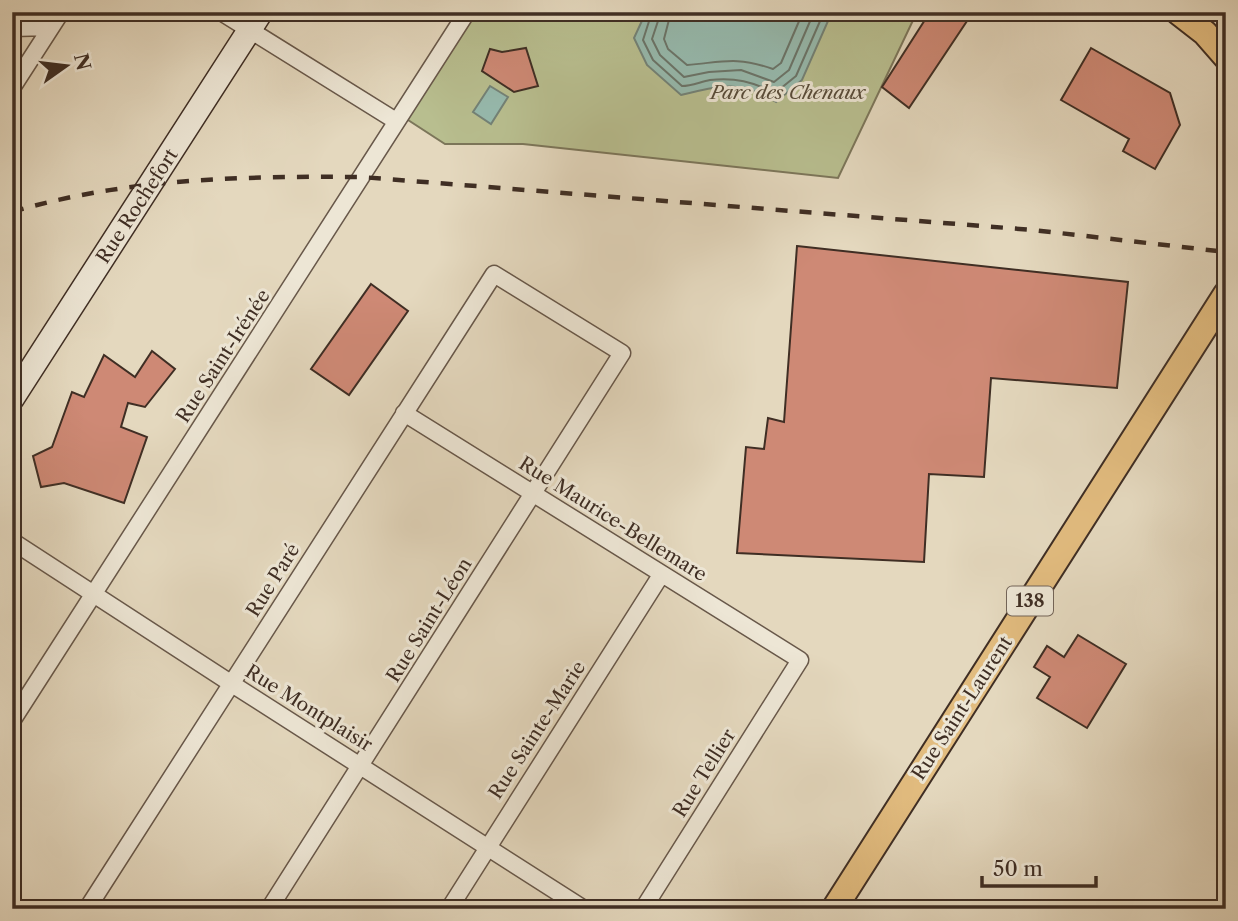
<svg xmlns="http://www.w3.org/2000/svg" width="1238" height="921" viewBox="0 0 1238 921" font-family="'Libre Caslon Text',serif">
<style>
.green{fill:#b8be8f;stroke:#7c765a;stroke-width:2}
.water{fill:#96baae;stroke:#738277;stroke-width:2}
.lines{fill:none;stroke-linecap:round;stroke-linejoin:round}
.shore{stroke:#6a7469;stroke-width:2}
.building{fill:#ce8975;stroke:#3f2e24;stroke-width:2}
.street-casing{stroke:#68584a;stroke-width:19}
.secondary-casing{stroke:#3f2e24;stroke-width:26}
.primary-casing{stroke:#3f2e24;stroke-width:28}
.street{stroke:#ede6d5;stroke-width:16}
.secondary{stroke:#ede6d5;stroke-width:23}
.primary{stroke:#e2bc7f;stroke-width:24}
.rail{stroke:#3f2e24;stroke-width:4.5;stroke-dasharray:12 12;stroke-linecap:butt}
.labels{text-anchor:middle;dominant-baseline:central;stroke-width:6;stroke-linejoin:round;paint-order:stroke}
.shield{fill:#ede6d5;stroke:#736559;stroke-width:2}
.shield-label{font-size:18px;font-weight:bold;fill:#3f2e24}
.park-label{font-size:19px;font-style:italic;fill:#574b39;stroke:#ede6d5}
.street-label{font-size:19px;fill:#3f2e24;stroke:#ede6d5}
</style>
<rect width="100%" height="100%" fill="#e4d8be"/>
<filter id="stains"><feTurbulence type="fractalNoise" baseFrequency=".00286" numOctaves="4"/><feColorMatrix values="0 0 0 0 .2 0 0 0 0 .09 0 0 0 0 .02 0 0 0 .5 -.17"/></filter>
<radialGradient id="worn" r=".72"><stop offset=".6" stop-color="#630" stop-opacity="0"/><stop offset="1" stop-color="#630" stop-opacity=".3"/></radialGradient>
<path class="green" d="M 472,12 L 917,12 L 838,178 L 523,144 L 445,144 L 405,118 Z"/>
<path class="water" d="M 646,12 L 832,12 L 802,80 L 776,102 C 740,80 721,85 681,95 L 647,65 L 634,38 Z
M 490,86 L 508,97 L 491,124 L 473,112 Z"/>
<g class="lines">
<path class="shore" d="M 652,12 L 643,40 L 653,60 L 682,86 C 691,86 700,82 710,80 C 735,77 753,82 775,93 L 796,76 L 824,12
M 661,12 L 652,39 L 660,55 L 684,77 L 709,72 L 741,70 L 774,82 L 789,70 L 814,12
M 671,12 L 664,39 L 668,49 L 687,65 C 724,62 735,56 773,69 L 781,63 L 803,12"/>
</g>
<path class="building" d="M 930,12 L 973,12 L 909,108 L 882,87 Z
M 526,48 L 538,86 L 514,92 L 482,71 L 490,49 L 502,52 Z
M 1091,48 L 1170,93 L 1180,125 L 1155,169 L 1123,151 L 1129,139 L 1061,100 Z
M 797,246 L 1128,282 L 1117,388 L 991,378 L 984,477 L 929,474 L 924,562 L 737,553 L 746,447 L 764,449 L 768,418 L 784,422 Z
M 371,284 L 408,311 L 349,395 L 311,369 Z
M 152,351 L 175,369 L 145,407 L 128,403 L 121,427 L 147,437 L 124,503 L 64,483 L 41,487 L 33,456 L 52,447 L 72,392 L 84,397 L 104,355 L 135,377 Z
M 1078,635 L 1126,664 L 1087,728 L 1037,698 L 1050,677 L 1034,667 L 1047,646 L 1064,657 Z"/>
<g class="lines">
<g class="street-casing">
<path id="street" d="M 221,12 L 396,121
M 12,28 L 51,27
M 12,88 L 61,12
M 404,413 L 800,660 L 643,909
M 12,541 L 232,684 L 584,909
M 12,721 L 467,12
M 87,909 L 494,274 L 622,353 L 269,909
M 449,909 L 661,575"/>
</g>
<g class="secondary-casing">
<path id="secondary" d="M 12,399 L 261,12"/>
</g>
<g class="primary-casing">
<path id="primary" d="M 1178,12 L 1205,33 L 1226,57
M 834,909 L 1226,294"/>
</g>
<use href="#street" class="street"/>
<use href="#secondary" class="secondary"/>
<use href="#primary" class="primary"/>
<path class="rail" d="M 12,212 C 125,178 244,176 361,177 L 1033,230 L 1226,252"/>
</g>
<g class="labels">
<rect class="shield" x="1007" y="586.5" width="46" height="29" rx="5"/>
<g class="shield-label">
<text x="1030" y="601">138</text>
</g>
<g class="park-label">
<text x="788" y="92">Parc des Chenaux</text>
</g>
<g class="street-label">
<text transform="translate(137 206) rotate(-57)">Rue Rochefort</text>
<text transform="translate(223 356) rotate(-57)">Rue Saint-Irénée</text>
<text transform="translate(613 519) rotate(32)">Rue Maurice-Bellemare</text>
<text transform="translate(273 580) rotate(-58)">Rue Paré</text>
<text transform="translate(429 620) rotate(-58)">Rue Saint-Léon</text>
<text transform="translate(309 708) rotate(32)">Rue Montplaisir</text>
<text transform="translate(962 708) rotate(-57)">Rue Saint-Laurent</text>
<text transform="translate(537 730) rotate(-57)">Rue Sainte-Marie</text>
<text transform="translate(704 773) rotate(-58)">Rue Tellier</text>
</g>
</g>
<rect width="1238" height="921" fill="none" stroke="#e4d8be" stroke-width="42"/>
<rect x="14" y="14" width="1210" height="893" fill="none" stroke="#3f2e24" stroke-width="3.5"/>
<rect x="21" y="21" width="1196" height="879" fill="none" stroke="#3f2e24" stroke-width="2"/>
<g transform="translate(66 66) rotate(76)" stroke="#ede6d5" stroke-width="5" paint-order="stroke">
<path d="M0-5L12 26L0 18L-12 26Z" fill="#3f2e24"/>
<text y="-10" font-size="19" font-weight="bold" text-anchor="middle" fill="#3f2e24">N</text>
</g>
<path d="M982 876v10h114v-10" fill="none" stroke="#3f2e24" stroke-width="3.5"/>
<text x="993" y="876" font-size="21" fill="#3f2e24" stroke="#ede6d5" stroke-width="5" paint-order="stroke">50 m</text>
<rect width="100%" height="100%" filter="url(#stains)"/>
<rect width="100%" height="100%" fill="url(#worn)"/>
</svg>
